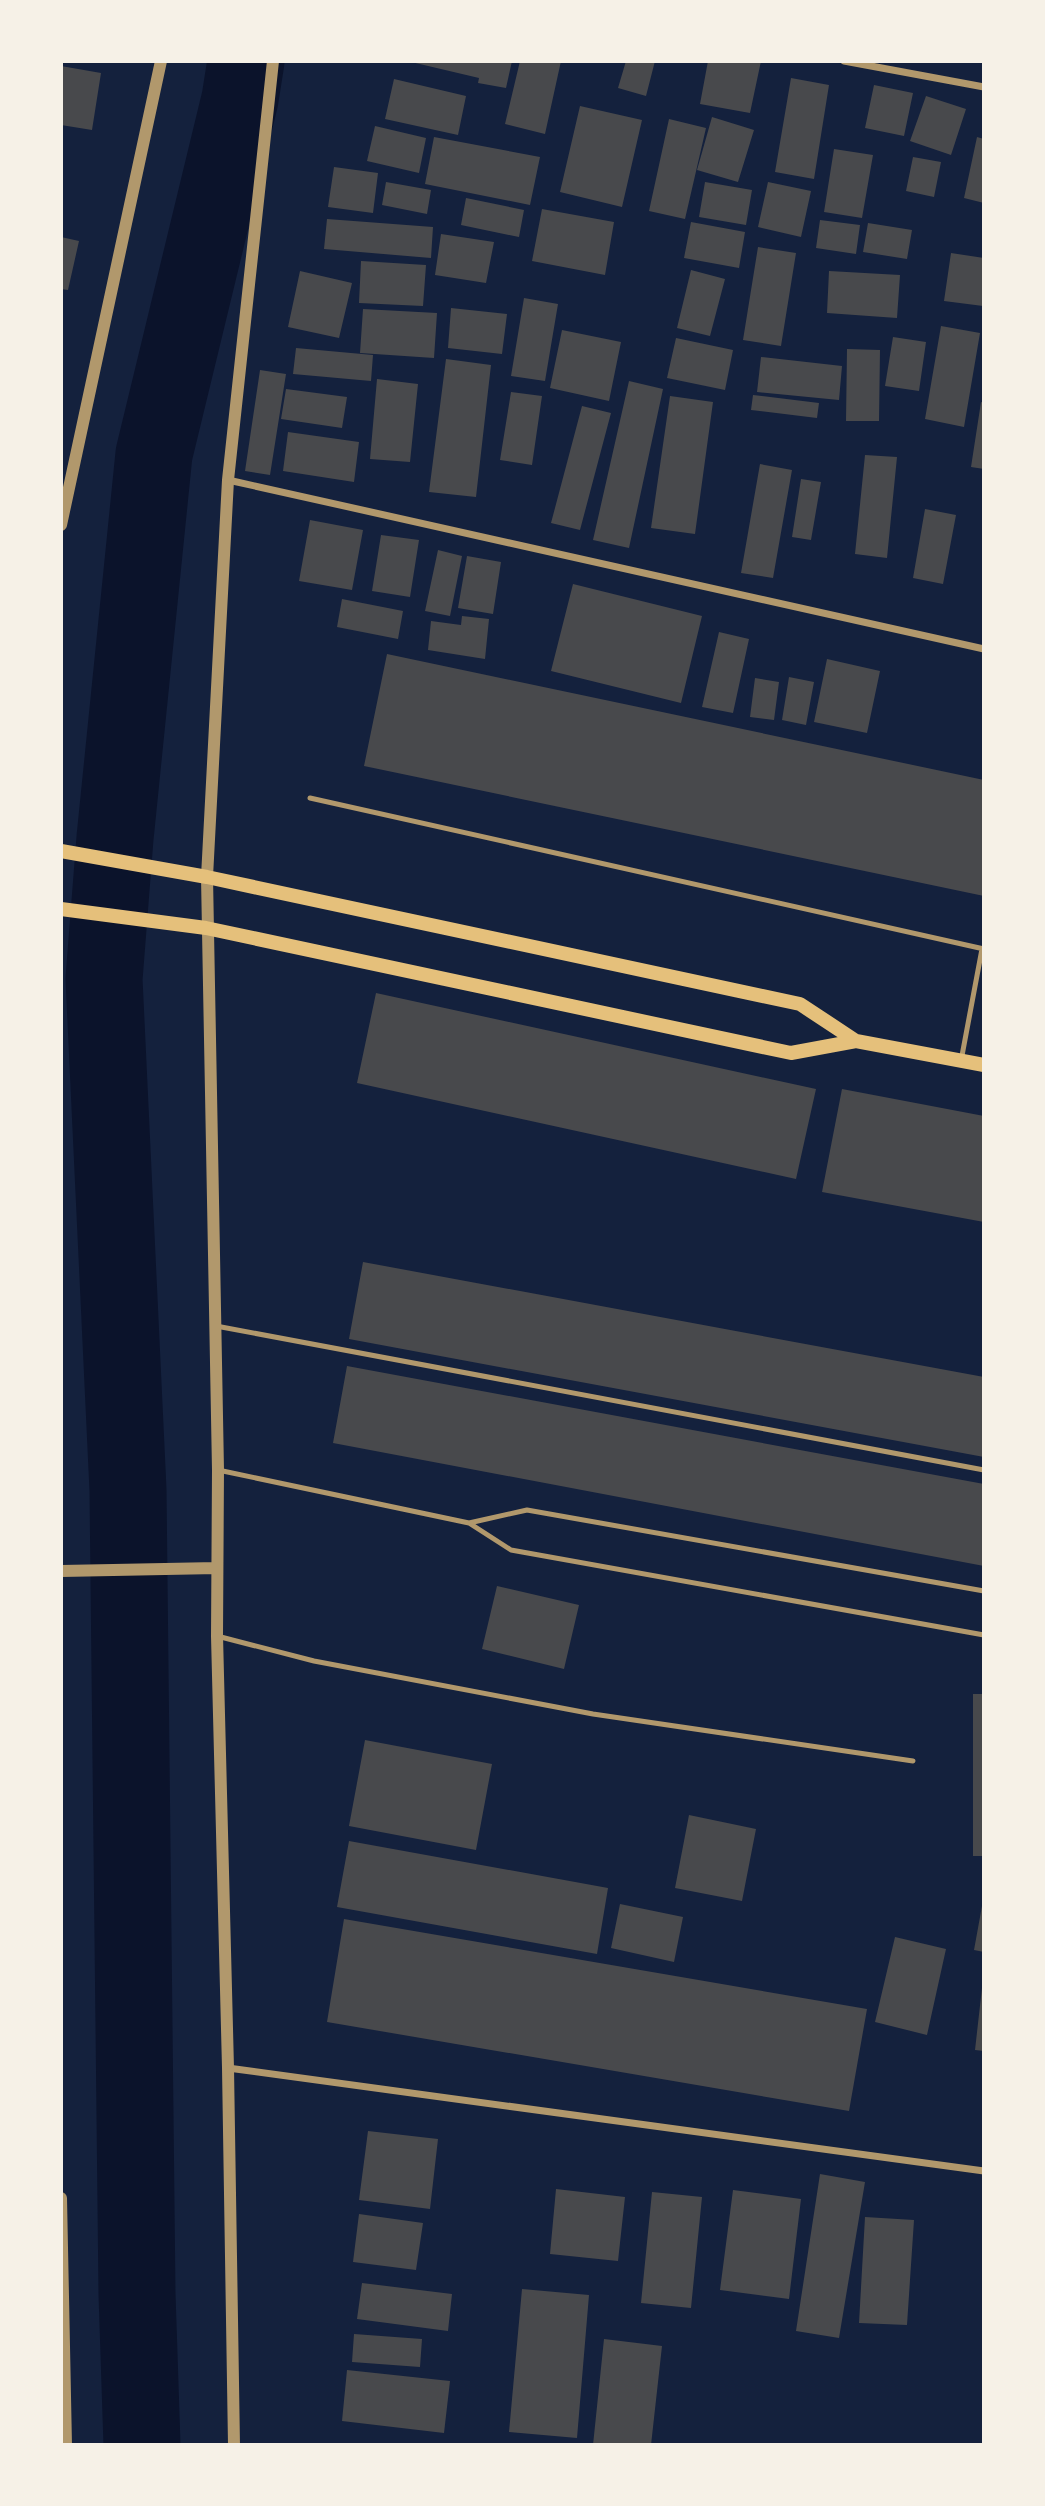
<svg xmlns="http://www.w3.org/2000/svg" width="1045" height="2506" viewBox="0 0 1045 2506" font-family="'Work Sans',sans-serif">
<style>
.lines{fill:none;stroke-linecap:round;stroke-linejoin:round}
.river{stroke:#0b132b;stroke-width:77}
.building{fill:#48494c}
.service{stroke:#b1986c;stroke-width:5}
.minor{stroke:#b1986c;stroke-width:7}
.tertiary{stroke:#b1986c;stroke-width:12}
.secondary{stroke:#e5c07b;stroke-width:14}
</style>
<rect width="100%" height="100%" fill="#14213d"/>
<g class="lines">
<path class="river" d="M 142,2445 L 137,2294 L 128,1490 L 104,979 L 115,838 L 154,454 L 240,99 L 246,61"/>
</g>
<path class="building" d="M 407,61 L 512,61 L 506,88 L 478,83 L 479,78 Z
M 520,61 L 561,61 L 545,134 L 505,124 Z
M 626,61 L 655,61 L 646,96 L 618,88 Z
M 708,61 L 761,61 L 750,113 L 700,104 Z
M 61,66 L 101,73 L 92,130 L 61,125 Z
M 791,78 L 829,85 L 814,179 L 775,172 Z
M 394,79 L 466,96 L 458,135 L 385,119 Z
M 874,85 L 913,93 L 904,136 L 865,128 Z
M 926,96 L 966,109 L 951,155 L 910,141 Z
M 580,106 L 642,120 L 622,207 L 560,192 Z
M 712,117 L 754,130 L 738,182 L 697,170 Z
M 669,119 L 706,128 L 685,219 L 649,211 Z
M 375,126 L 426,138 L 419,173 L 367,161 Z
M 434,137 L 540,157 L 530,205 L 425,184 Z
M 977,137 L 984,139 L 984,203 L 964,198 Z
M 834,149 L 873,155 L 862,218 L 824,212 Z
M 913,157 L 941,162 L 934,197 L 906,191 Z
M 334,167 L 378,173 L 373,213 L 328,207 Z
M 386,182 L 431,190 L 427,214 L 382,205 Z
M 705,182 L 752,190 L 746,225 L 699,217 Z
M 768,182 L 811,191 L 801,237 L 758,227 Z
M 466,198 L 524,210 L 519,237 L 461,225 Z
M 542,209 L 614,222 L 605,275 L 532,261 Z
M 327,219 L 433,227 L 431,258 L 324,249 Z
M 820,220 L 860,225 L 856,254 L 816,248 Z
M 691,222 L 745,232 L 739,268 L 684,258 Z
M 868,223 L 912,230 L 907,259 L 863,252 Z
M 441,234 L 494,242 L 486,283 L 435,275 Z
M 61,237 L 79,241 L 68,290 L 61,289 Z
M 758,247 L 796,253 L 781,346 L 743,340 Z
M 951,253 L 984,258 L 983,306 L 944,301 Z
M 361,261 L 426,265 L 423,306 L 359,303 Z
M 691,270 L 725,279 L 710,336 L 677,328 Z
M 300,271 L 352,283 L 339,338 L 288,327 Z
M 829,271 L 900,275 L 897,318 L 827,313 Z
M 524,298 L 558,304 L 545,381 L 511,376 Z
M 451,308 L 507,314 L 502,354 L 448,348 Z
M 363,309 L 437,313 L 434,358 L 360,353 Z
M 941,326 L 980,333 L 964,427 L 925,419 Z
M 562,330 L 621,342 L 609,401 L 550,388 Z
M 893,337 L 926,342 L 919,391 L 885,386 Z
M 676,338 L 733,350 L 725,390 L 667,378 Z
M 296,348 L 373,355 L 371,381 L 293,374 Z
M 847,349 L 880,350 L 879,421 L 846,421 Z
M 761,357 L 842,366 L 839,400 L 757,392 Z
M 446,359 L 491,365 L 476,497 L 429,492 Z
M 260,370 L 286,374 L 270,475 L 245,471 Z
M 377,379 L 418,384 L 410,462 L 370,459 Z
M 629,381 L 663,389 L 629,548 L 593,540 Z
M 286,389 L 347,397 L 342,428 L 281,419 Z
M 511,392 L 542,396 L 532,465 L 500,460 Z
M 753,395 L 819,403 L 817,418 L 751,410 Z
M 670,396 L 713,402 L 695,534 L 651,528 Z
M 981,402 L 984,403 L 984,469 L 971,467 Z
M 582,406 L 611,413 L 580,530 L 551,523 Z
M 288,432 L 359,442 L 354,482 L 283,471 Z
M 865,455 L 897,457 L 887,558 L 855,554 Z
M 760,464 L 792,470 L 773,578 L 741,573 Z
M 801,479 L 821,482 L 811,540 L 792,537 Z
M 925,509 L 956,515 L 943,584 L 913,578 Z
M 310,520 L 363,530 L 352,590 L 299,581 Z
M 381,535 L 419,540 L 410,597 L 372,591 Z
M 438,550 L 462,556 L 450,616 L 425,611 Z
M 467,556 L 501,562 L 493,614 L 458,608 Z
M 573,584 L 702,616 L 681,703 L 551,671 Z
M 342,599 L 403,611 L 398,639 L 337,627 Z
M 462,616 L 489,619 L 485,659 L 428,650 L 431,621 L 461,625 Z
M 719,632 L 749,639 L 733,713 L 702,707 Z
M 387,654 L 984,780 L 984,896 L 364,766 Z
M 827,659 L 880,671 L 867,733 L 814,722 Z
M 789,677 L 814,682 L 806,725 L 782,720 Z
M 755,678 L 779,682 L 774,720 L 750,717 Z
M 376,993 L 816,1089 L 796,1179 L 357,1083 Z
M 842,1089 L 984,1116 L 984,1222 L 822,1192 Z
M 363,1262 L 984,1377 L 984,1457 L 349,1339 Z
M 347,1366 L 984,1484 L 984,1566 L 333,1443 Z
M 497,1586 L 579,1605 L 564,1669 L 482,1649 Z
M 973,1694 L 984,1694 L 984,1856 L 973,1856 Z
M 365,1740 L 492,1764 L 476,1850 L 349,1826 Z
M 689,1815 L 756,1829 L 742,1901 L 675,1888 Z
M 349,1841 L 608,1888 L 597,1954 L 337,1907 Z
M 620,1904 L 683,1917 L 674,1962 L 611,1948 Z
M 982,1906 L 984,1906 L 984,1952 L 974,1950 Z
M 344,1919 L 867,2009 L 849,2111 L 327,2022 Z
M 895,1937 L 946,1949 L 927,2035 L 875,2022 Z
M 982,1988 L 984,1988 L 984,2051 L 975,2050 Z
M 368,2131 L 438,2139 L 430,2209 L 359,2200 Z
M 820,2174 L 865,2182 L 839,2338 L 796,2331 Z
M 556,2189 L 625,2197 L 618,2261 L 550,2254 Z
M 733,2190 L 801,2199 L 789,2299 L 720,2290 Z
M 652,2192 L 702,2197 L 691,2308 L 641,2303 Z
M 359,2214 L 423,2223 L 416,2270 L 353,2262 Z
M 865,2217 L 914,2220 L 907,2325 L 859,2323 Z
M 362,2283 L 452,2294 L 448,2331 L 357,2319 Z
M 522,2289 L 589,2295 L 577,2438 L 509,2432 Z
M 354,2334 L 422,2339 L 420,2367 L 352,2362 Z
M 604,2339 L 662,2346 L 651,2445 L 593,2445 Z
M 347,2370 L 450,2381 L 444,2433 L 342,2421 Z"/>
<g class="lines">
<path class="service" d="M 310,798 L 984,949
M 961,1061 L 982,949
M 216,1326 L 984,1470
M 218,1470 L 469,1523 L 511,1550 L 984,1635
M 469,1523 L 527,1510 L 984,1591
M 217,1636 L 314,1661 L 593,1714 L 913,1761"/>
<path class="minor" d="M 844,61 L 984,87
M 228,480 L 984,649
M 228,2068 L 984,2171"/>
<path class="tertiary" d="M 61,525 L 161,61
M 61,1571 L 217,1568
M 61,2198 L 66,2445
M 234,2445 L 228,2068 L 217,1636 L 218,1470 L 207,877 L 228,480 L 273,61"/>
<path class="secondary" d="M 61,851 L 207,877 L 800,1004 L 856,1041
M 61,909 L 206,928 L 791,1053 L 856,1041 L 984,1065"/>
</g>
<rect width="1045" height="2506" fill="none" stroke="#f6f1e7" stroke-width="126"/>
</svg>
